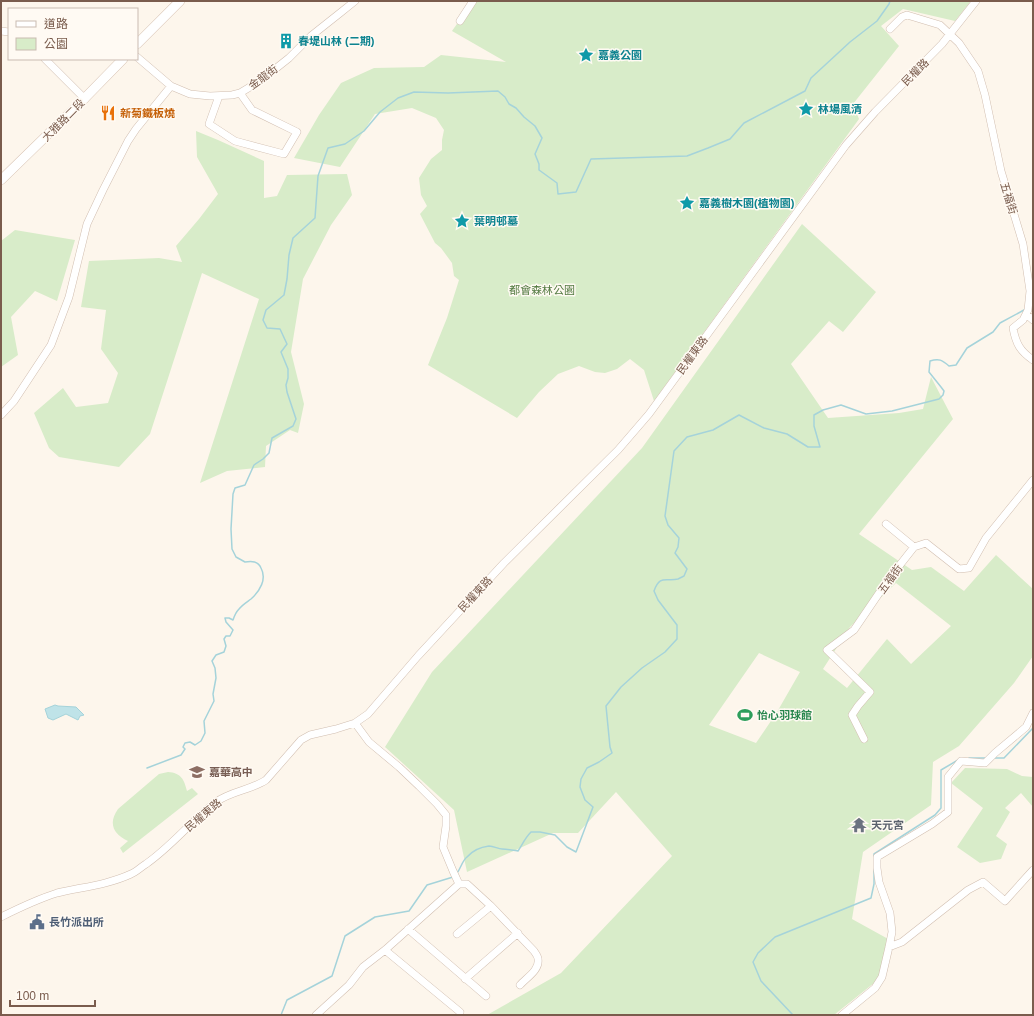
<svg xmlns="http://www.w3.org/2000/svg" width="1034" height="1016" viewBox="0 0 1034 1016" font-family="Arial,'Noto Sans TC',sans-serif">
<style>
.green{fill:#d8ecc9;fill-rule:evenodd}
.water{fill:#bfe3e8;stroke:#a5d3da}
.lines{fill:none;stroke-linecap:round;stroke-linejoin:round}
.stream{stroke:#a5d3da;stroke-width:1.5}
.minor-casing{stroke:#d1beb0;stroke-width:8}
.secondary-casing{stroke:#d6c0b0;stroke-width:10}
.minor{stroke:#fff;stroke-width:7}
.secondary{stroke:#fff;stroke-width:9}
.labels{text-anchor:middle;dominant-baseline:central;stroke-width:3;stroke-linejoin:round;paint-order:stroke}
.culture-label{font-size:11px;font-weight:bold;fill:#0d838f;stroke:#fffaf3;text-anchor:start}
.street-label{font-size:11px;fill:#7a5c4d;stroke:#fffaf3}
.food-label{font-size:11px;font-weight:bold;fill:#c56008;stroke:#fffaf3;text-anchor:start}
.park-label{font-size:11px;fill:#537a41;stroke:#fffaf3}
.leisure-label{font-size:11px;font-weight:bold;fill:#27864d;stroke:#fffaf3;text-anchor:start}
.education-label{font-size:11px;font-weight:bold;fill:#785e54;stroke:#fffaf3;text-anchor:start}
.worship-label{font-size:11px;font-weight:bold;fill:#5b616d;stroke:#fffaf3;text-anchor:start}
.service-label{font-size:11px;font-weight:bold;fill:#4e5e75;stroke:#fffaf3;text-anchor:start}
</style>
<rect width="100%" height="100%" fill="#fdf6ec"/>
<path class="green" d="M 473,1 L 971,1 L 955,21 L 903,9 L 881,26 L 899,46 L 853,104 L 859,119 L 654,401 L 644,370 L 630,359 L 617,369 L 605,373 L 595,372 L 579,366 L 558,374 L 539,392 L 517,418 L 428,365 L 447,318 L 459,280 L 454,276 L 452,263 L 441,248 L 435,243 L 420,214 L 427,206 L 421,195 L 419,178 L 431,159 L 442,150 L 442,140 L 444,130 L 436,118 L 412,108 L 375,114 L 340,167 L 294,158 L 319,115 L 341,83 L 374,68 L 424,67 L 441,55 L 506,62 L 452,31 Z
M 196,131 L 218,140 L 264,161 L 264,198 L 277,196 L 287,175 L 347,174 L 352,195 L 331,225 L 303,279 L 291,352 L 304,404 L 298,433 L 290,430 L 266,446 L 265,467 L 227,471 L 200,483 L 259,299 L 202,273 L 150,434 L 119,467 L 59,457 L 49,448 L 34,413 L 63,388 L 76,407 L 108,403 L 118,373 L 101,349 L 106,310 L 81,307 L 89,261 L 159,258 L 182,262 L 176,246 L 199,219 L 218,194 L 197,157 Z
M 802,224 L 876,292 L 843,332 L 829,321 L 791,364 L 828,418 L 899,413 L 923,409 L 931,377 L 953,419 L 859,534 L 912,570 L 931,567 L 964,591 L 996,555 L 1033,589 L 1033,656 L 1014,683 L 959,746 L 933,762 L 931,805 L 863,852 L 852,919 L 890,940 L 879,979 L 834,1015 L 487,1015 L 561,973 L 672,856 L 616,792 L 578,833 L 553,833 L 467,872 L 454,810 L 385,747 L 432,672 L 642,448 ZM 896,583 L 951,626 L 911,664 L 887,639 L 847,688 L 823,669 L 850,627 ZM 759,653 L 800,672 L 777,712 L 756,743 L 709,725 Z
M 15,230 L 75,240 L 57,301 L 35,291 L 11,317 L 18,355 L 1,367 L 1,241 Z
M 965,768 L 1007,769 L 1022,776 L 1033,777 L 1033,807 L 1021,793 L 1005,808 L 1010,812 L 996,836 L 1007,844 L 1001,859 L 980,863 L 957,847 L 983,808 L 951,783 Z
M 168,772 C 181,773 184,779 187,791 L 192,788 L 198,794 L 123,853 L 120,848 L 128,841 C 113,834 108,823 118,809 L 159,774 Z"/>
<path class="water" d="M 55,705 L 58,706 L 76,707 L 84,715 L 80,716 L 78,720 L 66,714 L 53,720 L 48,718 L 45,709 Z"/>
<g class="lines">
<path class="stream" d="M 969,758 L 986,758
M 993,758 L 1004,758 L 1033,728
M 147,768 L 181,755 L 185,749 L 183,747 L 185,743 L 190,742 L 195,745 L 201,741 L 205,733 L 204,721 L 214,701 L 213,694 L 216,678 L 215,668 L 212,661 L 216,655 L 224,652 L 226,646 L 224,639 L 226,636 L 230,636 L 233,630 L 226,622 L 225,618 L 229,618 L 233,620 C 234,617 236,612 239,609 C 242,605 247,602 251,599 C 260,591 267,579 261,568 C 258,561 252,561 245,562 L 236,557 L 232,549 L 231,529 L 233,494 L 235,488 L 245,485 L 254,465 L 263,459 L 269,453 L 272,438 L 293,426 L 296,419 L 287,392 L 286,385 L 288,378 L 288,369 L 281,352 L 287,344 L 280,329 L 267,328 L 263,320 L 266,310 L 284,295 L 287,279 L 289,255 L 293,238 L 315,218 L 318,176 L 328,148 L 345,144 L 364,131 L 380,112 L 398,98 L 414,92 L 448,93 L 498,91 L 505,97 L 509,104 L 516,108 L 524,117 L 535,126 L 542,138 L 535,154 L 539,164 L 539,170 L 557,183 L 558,194 L 576,192 L 591,159 L 687,156 L 708,148 L 730,139 L 744,123 L 805,91 L 811,78 L 850,42 L 877,21 L 889,4 L 890,1
M 874,857 L 874,854 L 935,815 L 941,808 L 941,770 L 958,760
M 457,873 C 461,868 462,861 467,857 C 473,850 481,847 489,846 C 494,846 498,849 502,849 C 507,849 512,850 518,851 C 522,845 525,838 531,832 L 540,832 L 555,835 L 567,847 L 576,852 L 593,807 L 585,800 L 580,787 L 581,779 L 587,768 L 599,762 L 612,753 L 610,747 L 606,706 L 621,687 L 642,668 L 665,652 L 677,639 L 677,625 L 658,600 L 654,591 C 660,574 666,582 678,579 C 678,579 684,576 684,576 L 687,569 L 675,553 L 678,547 L 679,538 L 668,525 L 665,516 L 674,451 L 687,437 L 713,430 L 739,415 L 764,428 L 787,434 L 808,447 L 820,447 L 814,426 L 814,415 L 823,410 L 841,405 L 866,414 L 892,411 L 939,399 L 943,395 L 944,391 L 941,387 L 929,372 L 930,361 C 939,358 942,360 949,366 L 956,365 L 967,348 L 993,332 L 1000,323 L 1024,310
M 281,1015 L 287,1000 L 332,976 L 345,936 L 375,917 L 409,911 L 427,885 L 453,877
M 793,1015 L 761,981 L 753,962 L 758,953 L 775,937 L 871,898 L 874,884 L 874,861"/>
<g class="minor-casing">
<path id="minor" d="M 460,21 L 473,1
M 890,29 L 902,17 L 907,15 L 940,25 L 959,43 L 978,71 L 985,95 L 1001,171 L 1023,244 L 1030,291 L 1028,310 L 1023,320 L 1013,328 C 1016,344 1020,351 1033,360
M 1,31 L 9,32
M 137,57 L 171,86 L 190,94 L 210,96 L 232,95 L 240,93 L 260,81 L 289,58 L 311,36 L 340,13 L 355,1
M 45,59 L 85,99
M 219,96 L 209,124 L 235,141 L 284,154 L 297,132 L 252,110 L 240,93
M 1026,314 L 1033,320
M 1,415 L 14,401 L 51,345 L 69,297 L 87,224 L 103,190 L 128,141 L 136,129 L 171,86
M 886,524 L 914,547
M 864,739 L 852,715 L 858,706 L 870,692 L 827,650 L 854,630 L 888,580 L 914,547 L 926,543 L 959,569 L 969,568 L 986,538 L 1033,480
M 459,884 L 467,884 L 491,906 L 534,951 C 535,953 538,956 538,959 C 540,970 526,978 520,985
M 1,917 C 19,908 38,899 57,893 C 82,887 107,885 131,874 C 136,872 141,867 146,864 C 172,846 191,821 216,802 C 231,791 251,790 266,780 L 301,740 L 310,735 L 336,729 L 355,723 L 368,714 L 418,656 L 504,563 L 618,450 L 649,414 L 846,145 L 875,112 L 942,44 L 976,1
M 408,929 L 486,996
M 457,934 L 491,906
M 889,947 L 902,942 L 968,890 L 983,882 L 1005,901 L 1033,870
M 385,950 L 460,1012
M 465,979 L 518,933
M 316,1015 L 349,985 L 363,967 L 385,950 L 459,884 L 453,871 L 443,847 L 446,826 L 446,815 L 437,804 L 419,786 L 399,767 L 369,742 L 355,723
M 842,1015 L 875,988 L 882,977 L 889,947 L 892,932 L 890,913 L 879,882 L 877,868 L 877,857 L 932,824 L 948,812 L 948,777 L 961,761 L 985,763 L 995,753 L 1026,727 L 1033,713"/>
</g>
<g class="secondary-casing">
<path id="secondary" d="M 137,44 L 180,1
M 1,180 L 79,104 L 123,59"/>
</g>
<use href="#minor" class="minor"/>
<use href="#secondary" class="secondary"/>
</g>
<defs>
<g id="building-bare" transform="scale(1.2)"><path d="M-4-6H4V6H1V3H-1V6H-4ZM-2.5-4.3h1.7v1.8h-1.7ZM.8-4.3h1.7v1.8H.8ZM-2.5-1h1.7V.8h-1.7ZM.8-1h1.7V.8H.8Z" fill="#0f9aa8" stroke="#fffaf3" stroke-width="2.5" paint-order="stroke"/></g>
<g id="sight-bare" transform="scale(1.2)"><path d="M0-6L1.8-2.2L6-1.7L2.9 1.2L3.7 5.4L0 3.3L-3.7 5.4L-2.9 1.2L-6-1.7L-1.8-2.2Z" fill="#0f9aa8" stroke="#fffaf3" stroke-width="2.5" paint-order="stroke"/></g>
<g id="restaurant-bare" transform="scale(1.2)"><path d="M-5-6h1v4h1v-4h1v4h1v-4h1v5L-1.5 .5V6h-2V.5L-5-1ZM5-6V6H3V1.5H1.5Q1.5-4 5-6Z" fill="#e8710a" stroke="#fffaf3" stroke-width="2.5" paint-order="stroke"/></g>
<g id="stadium-bare" transform="scale(1.2)"><path d="M0-5a6.5 5 0 1 0 0 10a6.5 5 0 1 0 0-10ZM-3.5-1.8h7v3.6h-7Z" fill="#2e9e5b" stroke="#fffaf3" stroke-width="2.5" paint-order="stroke"/></g>
<g id="school-bare" transform="scale(1.2)"><path d="M0-5L7-2L0 1L-7-2ZM-4 1L0 2.5L4 1V4Q0 6-4 4Z" fill="#8d6e63" stroke="#fffaf3" stroke-width="2.5" paint-order="stroke"/></g>
<g id="temple-bare" transform="scale(1.2)"><path d="M0-6L5-2H3V0L6.5 2.5H4V6H1.5V3h-3V6H-4V2.5H-6.5L-3 0V-2H-5Z" fill="#6b7280" stroke="#fffaf3" stroke-width="2.5" paint-order="stroke"/></g>
<g id="civic-bare" transform="scale(1.2)"><path d="M-.6-6.5H3V-4.5H.6V-3L4-1V1h2V6H-6V1h2V-1L-.6-3ZM-1.2 2.5V6h2.4V2.5Z" fill="#5c6f8a" stroke="#fffaf3" stroke-width="2.5" paint-order="stroke"/></g>
</defs>
<g fill-rule="evenodd">
<use href="#building-bare" x="286" y="41"/>
<use href="#sight-bare" x="586" y="55"/>
<use href="#sight-bare" x="806" y="109"/>
<use href="#restaurant-bare" x="108" y="113"/>
<use href="#sight-bare" x="687" y="203"/>
<use href="#sight-bare" x="462" y="221"/>
<use href="#stadium-bare" x="745" y="715"/>
<use href="#school-bare" x="197" y="772"/>
<use href="#temple-bare" x="859" y="825"/>
<use href="#civic-bare" x="37" y="922"/>
</g>
<g class="labels">
<g class="culture-label">
<text x="298" y="41">春堤山林 (二期)</text>
<text x="598" y="55">嘉義公園</text>
<text x="818" y="109">林場風清</text>
<text x="699" y="203">嘉義樹木園(植物園)</text>
<text x="474" y="221">葉明邨墓</text>
</g>
<g class="street-label">
<text transform="translate(915 72) rotate(-45)">民權路</text>
<text transform="translate(263 77) rotate(-36)">金龍街</text>
<text transform="translate(63 120) rotate(-45)">大雅路二段</text>
<text transform="translate(1009 198) rotate(73)">五福街</text>
<text transform="translate(692 355) rotate(-54)">民權東路</text>
<text transform="translate(890 579) rotate(-54)">五福街</text>
<text transform="translate(475 594) rotate(-47)">民權東路</text>
<text transform="translate(203 815) rotate(-40)">民權東路</text>
</g>
<g class="food-label">
<text x="120" y="113">新菊鐵板燒</text>
</g>
<g class="park-label">
<text x="542" y="290">都會森林公園</text>
</g>
<g class="leisure-label">
<text x="757" y="715">怡心羽球館</text>
</g>
<g class="education-label">
<text x="209" y="772">嘉華高中</text>
</g>
<g class="worship-label">
<text x="871" y="825">天元宮</text>
</g>
<g class="service-label">
<text x="49" y="922">長竹派出所</text>
</g>
</g>
<rect width="1034" height="1016" fill="none" stroke="#7a5c4d" stroke-width="4"/>
<rect x="8" y="8" width="130" height="52" fill="#fffaf3" stroke="#cabbb1"/>
<rect x="16" y="21" width="20" height="6" fill="#ffffff" stroke="#cabbb1"/>
<text x="44" y="28" font-size="12" fill="#7a5c4d">道路</text>
<rect x="16" y="38" width="20" height="12" fill="#d8ecc9" stroke="#cabbb1"/>
<text x="44" y="48" font-size="12" fill="#7a5c4d">公園</text>
<path d="M10 1000v6h85v-6" fill="none" stroke="#7a5c4d" stroke-width="2"/>
<text x="16" y="1000" font-size="12" fill="#7a5c4d" stroke="#fffaf3" stroke-width="3" paint-order="stroke">100 m</text>
</svg>
